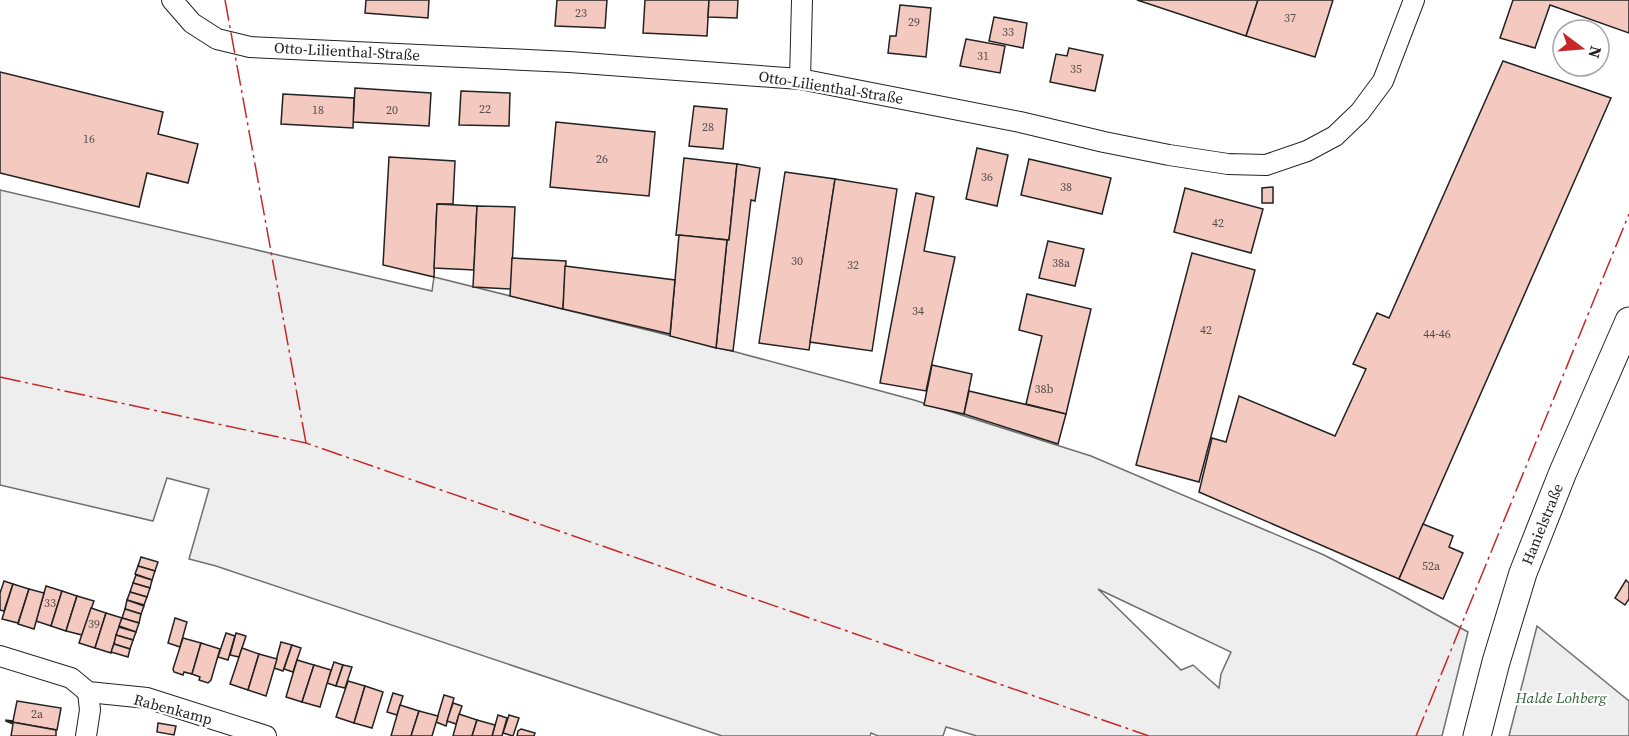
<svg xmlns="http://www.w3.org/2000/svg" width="1629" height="736" font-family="'Source Serif 4',serif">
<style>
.green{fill:#eee;stroke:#6f6f6f;stroke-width:1.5;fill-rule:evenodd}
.building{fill:#f3c9c0;stroke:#222;stroke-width:1.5}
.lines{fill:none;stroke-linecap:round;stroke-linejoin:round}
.street-casing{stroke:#222;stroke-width:22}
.secondary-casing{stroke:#222;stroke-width:29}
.street{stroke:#fff;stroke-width:20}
.secondary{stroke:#fff;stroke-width:27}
.power{stroke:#c62828;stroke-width:1.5;stroke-dasharray:21 4.5 3 4.5;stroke-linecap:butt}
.labels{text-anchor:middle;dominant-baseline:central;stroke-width:4.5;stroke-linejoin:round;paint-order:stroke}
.number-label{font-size:12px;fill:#564c4a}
.street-label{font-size:15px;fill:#222;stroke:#fff}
.park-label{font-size:15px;font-style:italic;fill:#2f5e38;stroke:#fff}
</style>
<rect width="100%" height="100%" fill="#fff"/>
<g class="green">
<path d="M0,190L432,291L434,277L732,351L914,400L1091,456L1324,555L1394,591L1468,632L1442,736H977L946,727L943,736H878L871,733L870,736H722L216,566L189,559L209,489L167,478L153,521L0,485ZM1098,589L1231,652L1221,674L1219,688L1193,665L1181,670Z"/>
<polygon points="1537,626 1629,701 1629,736 1509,736"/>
</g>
<g class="building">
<polygon points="366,0 429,0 428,18 365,13"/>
<polygon points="557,0 607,0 605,28 555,26"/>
<polygon points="645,0 709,0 707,36 643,33"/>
<polygon points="709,0 738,0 737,18 708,17"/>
<polygon points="1137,0 1258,0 1246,36"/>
<polygon points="1258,0 1333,0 1315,57 1246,36"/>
<polygon points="1513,0 1629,0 1629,33 1550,5 1535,48 1500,38"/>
<polygon points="900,5 931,8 926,57 888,53 890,36 896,36"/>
<polygon points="994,17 1027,23 1023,48 989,41"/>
<polygon points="966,39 1005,46 1000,73 960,66"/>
<polygon points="1069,48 1103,55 1095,91 1050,82 1056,54 1067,56"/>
<polygon points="1503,61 1611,98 1399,579 1199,492 1212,438 1226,442 1239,396 1335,436 1366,369 1353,364 1377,313 1389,318"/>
<polygon points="0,72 163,112 158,134 198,144 188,183 147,173 139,207 0,173"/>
<polygon points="355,88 431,93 429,126 353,122"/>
<polygon points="461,91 510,93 509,126 459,125"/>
<polygon points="283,94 354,98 353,128 281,124"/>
<polygon points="694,106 727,109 723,149 689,146"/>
<polygon points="556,122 655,132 649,196 550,187"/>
<polygon points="977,148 1008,155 997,206 966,199"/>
<polygon points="389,157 455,161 453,204 437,204 434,277 383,265"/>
<polygon points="684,158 737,164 729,240 676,235"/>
<polygon points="1029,159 1111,178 1102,214 1021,195"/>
<polygon points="737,164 760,168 755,201 751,200 733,351 716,348 727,240 729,240"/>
<polygon points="785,172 835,179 809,350 759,343"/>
<polygon points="835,179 897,189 872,351 810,342"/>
<polygon points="1273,187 1273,203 1262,203 1262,188"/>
<polygon points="1185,188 1263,209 1251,253 1174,232"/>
<polygon points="916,193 934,197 924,251 955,257 926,391 880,383"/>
<polygon points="437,204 477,206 474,270 434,268"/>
<polygon points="477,206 515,207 511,289 473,287"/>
<polygon points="679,235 727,240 716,348 670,336"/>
<polygon points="1048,241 1084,249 1075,286 1039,278"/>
<polygon points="1192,253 1255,270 1199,482 1136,465"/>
<polygon points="512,258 566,261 563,309 510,296"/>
<polygon points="565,266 675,280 670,334 563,309"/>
<polygon points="1027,294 1091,309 1066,414 1026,404 1042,336 1019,330"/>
<polygon points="932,365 972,374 964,414 924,405"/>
<polygon points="969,391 1066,414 1058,444 964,414"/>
<polygon points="1423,524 1453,536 1449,547 1463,553 1443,599 1399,579"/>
<polygon points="141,557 158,562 155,571 138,566"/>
<polygon points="138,566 155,571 152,580 135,574"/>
<polygon points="136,575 152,580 150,588 133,583"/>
<polygon points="1626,580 1629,583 1629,599 1625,605 1615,598"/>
<polygon points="4,581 13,584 4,611 0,610 0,593"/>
<polygon points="133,583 150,588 147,597 130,592"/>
<polygon points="13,584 29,589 18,623 2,619"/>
<polygon points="46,586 62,591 51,626 36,621"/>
<polygon points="29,589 44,593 34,629 18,624"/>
<polygon points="62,591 77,596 66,631 51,626"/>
<polygon points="130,592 147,597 144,605 127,600"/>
<polygon points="77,596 94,601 82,635 66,631"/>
<polygon points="127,600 144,606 141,614 125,609"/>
<polygon points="91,608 106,613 95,648 79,643"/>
<polygon points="125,609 141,614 139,623 122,618"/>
<polygon points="106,613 122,618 111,653 95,648"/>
<polygon points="122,618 139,623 136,632 119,626"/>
<polygon points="175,618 187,622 180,647 168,643"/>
<polygon points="119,627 136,632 133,640 116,635"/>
<polygon points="226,633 235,636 228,660 218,657"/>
<polygon points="236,633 246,636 239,657 230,655"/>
<polygon points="116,635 133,640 130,649 114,644"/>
<polygon points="183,638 201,643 192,674 184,672 183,675 174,672 173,669"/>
<polygon points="281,642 292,645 283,671 274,668"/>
<polygon points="201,643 220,649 211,680 208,683 199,680 200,677 192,674"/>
<polygon points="114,644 130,649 128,657 111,652"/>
<polygon points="292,645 301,648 293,672 284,669"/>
<polygon points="242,648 259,654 248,690 230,684"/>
<polygon points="259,654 277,659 266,696 248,690"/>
<polygon points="297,660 314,665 302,702 286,697"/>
<polygon points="334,662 343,665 336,686 327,683"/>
<polygon points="314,665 331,670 320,707 302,702"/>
<polygon points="343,665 352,667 345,688 336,686"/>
<polygon points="348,681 365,686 354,723 336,717"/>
<polygon points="365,686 383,692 372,728 354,723"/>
<polygon points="393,693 403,696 397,715 387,712"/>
<polygon points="444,695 454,698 446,726 436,722"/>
<polygon points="17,701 61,708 57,730 6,721 6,720 13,721"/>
<polygon points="453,703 462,706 456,724 447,721"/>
<polygon points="400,705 419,711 411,736 391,736"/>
<polygon points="419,711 438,716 432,736 411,736"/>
<polygon points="459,714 477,720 472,736 453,736"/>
<polygon points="498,715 507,718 502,736 492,736"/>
<polygon points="509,715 519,718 513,736 503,733"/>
<polygon points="477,720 495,725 492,736 472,736"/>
<polygon points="6,721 56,730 56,736 11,736 13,724"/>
<polygon points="158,723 176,726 174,735 157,732"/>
<polygon points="521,729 535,733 534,736 517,736 518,731"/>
</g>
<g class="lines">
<g class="street-casing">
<g id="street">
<polyline points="172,0 192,23 217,39 250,47 569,62 800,79 1020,122 1104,142 1169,155 1228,164 1266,165 1307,151 1335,136 1360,112 1383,81 1414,0"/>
<polyline points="800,79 802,0"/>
<polyline points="0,656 71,678 88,692 147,698 266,736"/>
<polyline points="86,736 90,710 88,692"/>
</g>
</g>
<g class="secondary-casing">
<polyline id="secondary" points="1477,736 1496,662 1523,573 1563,472 1629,321"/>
</g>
<use href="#street" class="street"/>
<use href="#secondary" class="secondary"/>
<g class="power">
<polyline points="225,0 306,443"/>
<polyline points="0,377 306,443 1149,736"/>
<polyline points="1416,736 1629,214"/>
</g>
</g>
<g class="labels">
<g class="number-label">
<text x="581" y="13">23</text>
<text x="1290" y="18">37</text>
<text x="914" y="22">29</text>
<text x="1008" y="32">33</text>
<text x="983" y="56">31</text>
<text x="1076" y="69">35</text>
<text x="485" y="109">22</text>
<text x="318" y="110">18</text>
<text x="392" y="110">20</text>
<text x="708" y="127">28</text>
<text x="89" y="139">16</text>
<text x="602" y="159">26</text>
<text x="987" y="177">36</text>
<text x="1066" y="187">38</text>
<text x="1218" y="223">42</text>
<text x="797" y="261">30</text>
<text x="1061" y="263">38a</text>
<text x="853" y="265">32</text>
<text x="918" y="311">34</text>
<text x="1206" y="330">42</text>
<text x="1437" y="334">44-46</text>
<text x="1044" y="389">38b</text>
<text x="1431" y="566">52a</text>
<text x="50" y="603">33</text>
<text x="94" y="624">39</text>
<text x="37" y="714">2a</text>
</g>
<g class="street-label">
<text transform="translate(347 51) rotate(3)">Otto-Lilienthal-Straße</text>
<text transform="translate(831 87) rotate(9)">Otto-Lilienthal-Straße</text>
<text transform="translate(1542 524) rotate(-68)">Hanielstraße</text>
<text transform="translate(173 709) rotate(15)">Rabenkamp</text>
</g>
<g class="park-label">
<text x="1561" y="697">Halde Lohberg</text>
</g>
</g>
<g transform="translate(1581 48) rotate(106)"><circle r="28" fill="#ffffff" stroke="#a7a7a7" stroke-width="1.5"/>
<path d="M0-4.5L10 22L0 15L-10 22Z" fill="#c62828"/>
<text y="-9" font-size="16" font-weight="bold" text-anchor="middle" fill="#222222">N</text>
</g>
</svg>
